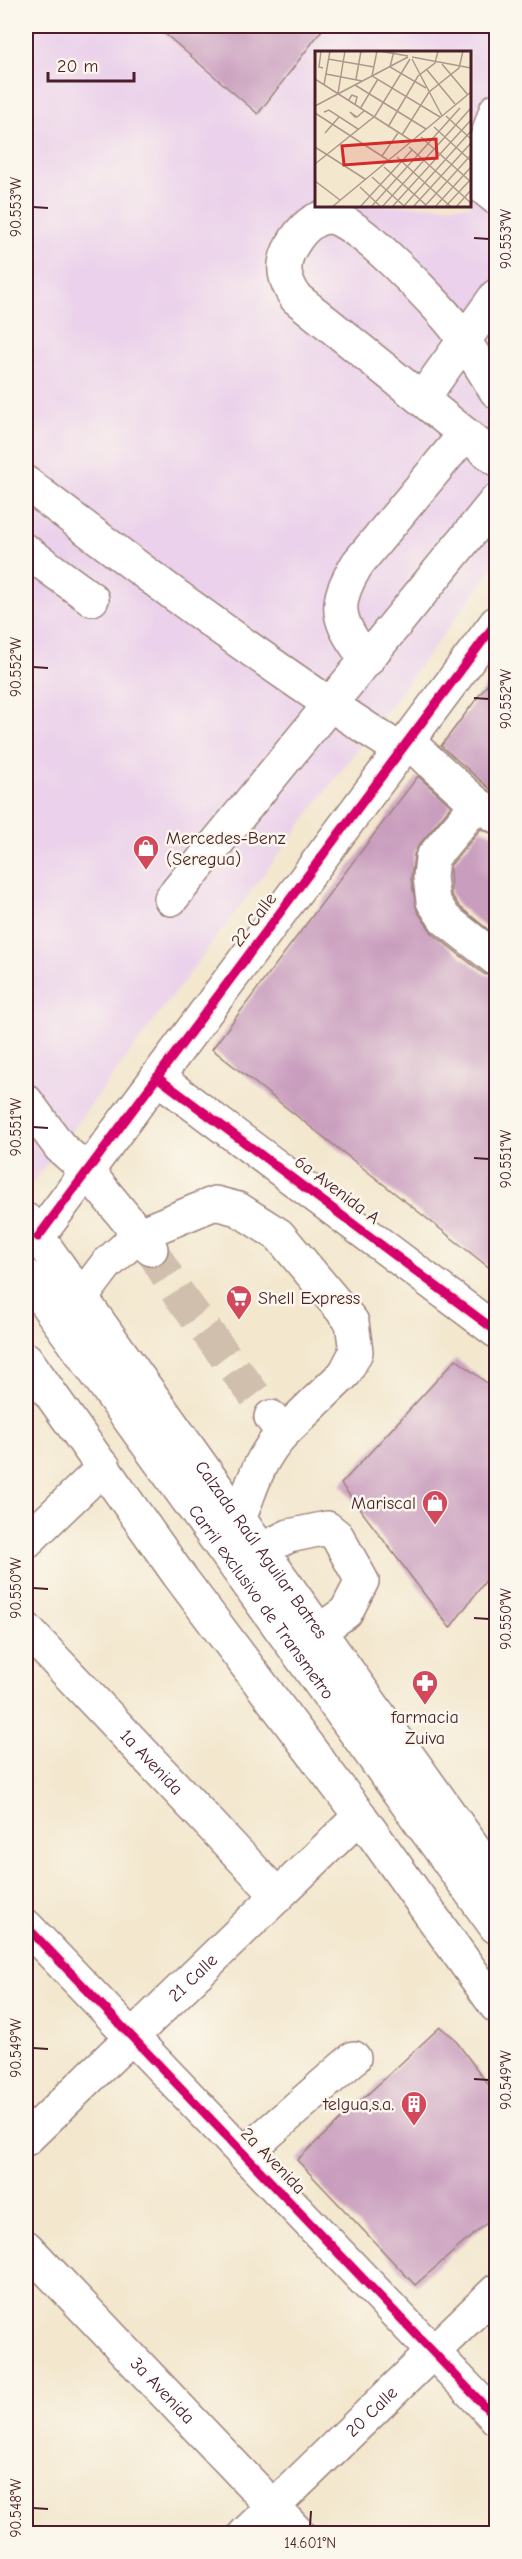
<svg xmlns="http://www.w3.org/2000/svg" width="522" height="2559" font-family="'Comic Neue',sans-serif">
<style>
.built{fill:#ebd1eb;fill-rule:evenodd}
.building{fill:#c99dbe}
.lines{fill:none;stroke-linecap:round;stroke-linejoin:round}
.minor-tunnel{stroke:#d1bfad;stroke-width:33;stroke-dasharray:33 16;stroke-linecap:butt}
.minor-casing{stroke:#9e837c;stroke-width:36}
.highway-casing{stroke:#9e837c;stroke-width:36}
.minor{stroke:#fff;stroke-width:33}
.highway{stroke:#fff;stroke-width:33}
.cycleway-casing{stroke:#fbf7ec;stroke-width:13}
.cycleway{stroke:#d6006c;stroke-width:9}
.ticks{fill:none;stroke:#4a1f2b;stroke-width:2}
.labels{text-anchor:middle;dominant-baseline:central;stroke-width:5;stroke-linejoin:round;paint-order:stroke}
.poi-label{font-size:18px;fill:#4a1f2b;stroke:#fbf7ec;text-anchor:start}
.street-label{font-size:18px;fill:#4a1f2b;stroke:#fbf7ec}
.inset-road{fill:none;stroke:#af978d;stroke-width:1.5}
.view{fill:#d62828;fill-opacity:0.15;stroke:#d62828;stroke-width:3}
.inset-edge{fill:none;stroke:#4a1f2b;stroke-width:3}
.neatline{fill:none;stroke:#4a1f2b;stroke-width:2}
.ticks-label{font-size:15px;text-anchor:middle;fill:#4a1f2b}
</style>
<rect width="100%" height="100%" fill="#fbf7ec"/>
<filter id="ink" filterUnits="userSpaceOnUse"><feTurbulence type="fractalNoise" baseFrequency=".0167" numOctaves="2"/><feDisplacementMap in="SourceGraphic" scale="12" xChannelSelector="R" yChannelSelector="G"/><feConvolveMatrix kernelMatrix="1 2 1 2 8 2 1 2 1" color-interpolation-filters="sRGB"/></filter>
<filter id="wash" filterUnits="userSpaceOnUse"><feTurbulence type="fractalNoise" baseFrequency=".008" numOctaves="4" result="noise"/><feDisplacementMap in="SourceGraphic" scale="24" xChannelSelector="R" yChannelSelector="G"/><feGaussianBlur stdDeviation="1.35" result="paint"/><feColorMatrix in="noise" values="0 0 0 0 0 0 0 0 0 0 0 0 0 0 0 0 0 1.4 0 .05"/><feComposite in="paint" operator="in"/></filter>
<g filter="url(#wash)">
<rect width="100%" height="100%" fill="#f3e7ce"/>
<path class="built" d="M26,26H156L258,114L325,26H496V564L31,1185L26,1177ZM316,52H470V206H316Z"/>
<g id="blocks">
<g class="building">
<polygon points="156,26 325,26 258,114"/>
<polygon points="496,673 496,794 441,746"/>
<polygon points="418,776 451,806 418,846 414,855 411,879 417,911 433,934 484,974 496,977 496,1273 212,1049"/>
<polygon points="481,829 496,835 496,936 459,906 451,894 450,866"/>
<polygon points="456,1359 496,1390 496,1567 450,1628 341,1484"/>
<polygon points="440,2027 453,2037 496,2095 496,2215 415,2285 297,2160"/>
</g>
</g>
</g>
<g filter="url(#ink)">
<use href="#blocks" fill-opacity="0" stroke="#9e837c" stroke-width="1.5"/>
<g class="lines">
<polyline class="minor-tunnel" points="151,1249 177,1292 271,1417"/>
<g class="minor-casing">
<g id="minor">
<polyline points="470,177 496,198"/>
<polyline points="473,180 496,110"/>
<path d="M496,391C483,370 469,347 454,326C437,304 353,215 328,217C311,218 299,233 291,247C280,266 285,281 296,298L496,459"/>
<polyline points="422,399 496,296"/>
<path d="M26,483C148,576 272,669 402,751"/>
<polyline points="26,551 92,599"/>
<path d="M367,660C337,621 331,606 358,563L465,434"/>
<polyline points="408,742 477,804"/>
<polyline points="496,816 477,804 432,858 430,877 433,901 445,919 496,959"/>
<polyline points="171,899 496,501"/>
<polyline points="157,1077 496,1331"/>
<polyline points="26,1101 60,1147 87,1171 151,1249"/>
<polyline points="38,1237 496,623"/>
<path id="s1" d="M26,1276L496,1927"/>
<polyline points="81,1298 106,1265 140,1234 215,1203 238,1209 279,1235 352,1322 356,1352 345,1373 283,1433"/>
<path d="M239,1520C251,1488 259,1458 283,1433L271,1417"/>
<polyline points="26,1542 104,1467"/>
<polyline points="262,1549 289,1536 327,1528 337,1536 362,1581 346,1612 319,1631"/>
<path id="s2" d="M26,1629L278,1896"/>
<polyline points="26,1926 496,2418"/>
<path id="s3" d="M26,2139L360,1816"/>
<polyline points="244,2154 354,2058"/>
<path id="s4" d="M26,2247L299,2534"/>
<path id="s5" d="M245,2534L496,2291"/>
</g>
</g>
<g class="highway-casing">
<g id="highway">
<path id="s6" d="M26,1220L496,1879"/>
<polyline points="26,1359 178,1574 360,1816 496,2006"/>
</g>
</g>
<use href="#minor" class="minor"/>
<use href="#highway" class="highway"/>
<g class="cycleway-casing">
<g id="cycleway">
<polyline points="157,1077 496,1331"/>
<polyline points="38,1237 496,623"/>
<polyline points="26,1926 496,2418"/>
</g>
</g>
<use href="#cycleway" class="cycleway"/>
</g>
</g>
<path class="ticks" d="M33,207L48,208M474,238L489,239M33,667L48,668M474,698L489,699M33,1127L48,1128M474,1158L489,1159M33,1588L48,1589M474,1618L489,1619M33,2048L48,2049M474,2079L489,2080M33,2508L48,2509M310,2526L311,2511"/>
<defs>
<g id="shop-pin" transform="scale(1.35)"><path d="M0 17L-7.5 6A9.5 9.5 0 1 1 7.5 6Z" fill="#d1495b" stroke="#fbf7ec"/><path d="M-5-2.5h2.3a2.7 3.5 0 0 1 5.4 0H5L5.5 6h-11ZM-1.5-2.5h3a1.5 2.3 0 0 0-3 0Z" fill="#fff"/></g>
<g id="supermarket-pin" transform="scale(1.35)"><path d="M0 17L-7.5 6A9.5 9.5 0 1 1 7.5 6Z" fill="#d1495b" stroke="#fbf7ec"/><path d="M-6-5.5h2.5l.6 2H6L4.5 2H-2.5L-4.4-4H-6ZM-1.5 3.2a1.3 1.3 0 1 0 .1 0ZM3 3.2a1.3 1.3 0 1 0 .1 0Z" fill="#fff"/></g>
<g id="pharmacy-pin" transform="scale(1.35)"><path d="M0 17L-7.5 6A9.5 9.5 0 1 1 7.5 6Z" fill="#d1495b" stroke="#fbf7ec"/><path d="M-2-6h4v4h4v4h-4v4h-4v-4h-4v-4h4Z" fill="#fff"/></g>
<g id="building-pin" transform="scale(1.35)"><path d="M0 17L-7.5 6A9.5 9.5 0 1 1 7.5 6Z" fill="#d1495b" stroke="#fbf7ec"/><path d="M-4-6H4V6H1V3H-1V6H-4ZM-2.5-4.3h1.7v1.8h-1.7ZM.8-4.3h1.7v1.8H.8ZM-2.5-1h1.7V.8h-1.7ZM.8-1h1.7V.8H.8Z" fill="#fff"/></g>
</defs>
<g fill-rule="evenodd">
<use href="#shop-pin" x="146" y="848"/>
<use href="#supermarket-pin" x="239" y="1298"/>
<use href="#shop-pin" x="435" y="1503"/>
<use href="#pharmacy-pin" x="425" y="1683"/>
<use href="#building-pin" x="414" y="2104"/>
</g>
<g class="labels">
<g class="poi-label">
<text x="166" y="838">Mercedes-Benz<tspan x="166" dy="21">(Seregua)</tspan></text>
<text x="258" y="1298">Shell Express</text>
<text x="416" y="1503" text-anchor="end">Mariscal</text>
<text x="425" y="1717" text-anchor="middle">farmacia<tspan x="425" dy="21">Zuiva</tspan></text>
<text x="394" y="2104" text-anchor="end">telgua,s.a.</text>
</g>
<g class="street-label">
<text transform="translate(254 920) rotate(-53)">22 Calle</text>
<text transform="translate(337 1190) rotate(37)">6a Avenida A</text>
<text stroke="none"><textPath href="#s6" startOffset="405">Calzada Raúl Aguilar Batres</textPath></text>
<text stroke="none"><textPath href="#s1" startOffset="402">Carril exclusivo de Transmetro</textPath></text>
<text stroke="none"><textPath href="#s2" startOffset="183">1a Avenida</textPath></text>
<text stroke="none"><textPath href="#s3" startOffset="232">21 Calle</textPath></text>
<text transform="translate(273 2161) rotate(46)">2a Avenida</text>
<text stroke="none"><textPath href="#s4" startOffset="198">3a Avenida</textPath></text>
<text stroke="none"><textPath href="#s5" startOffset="176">20 Calle</textPath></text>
</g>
</g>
<g transform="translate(315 51)">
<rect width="156" height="156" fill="#f3e7ce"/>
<path class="inset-road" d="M6,0L4,16L8,17M62,0L57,25L125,66M64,0L93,5M79,0L75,16L111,37M97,6L156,17M13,8L59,16M97,8L127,65M127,13L153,44M112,19L140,53M11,23L47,30M0,28L97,90M41,28L46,0M9,34L15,0M40,34L111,78M23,42L30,0M33,50L37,44L42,46L40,54M0,55L93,6M45,58L63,28M9,61L14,59L43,78M0,62L73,109M131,65L156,88M42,66L35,61L40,66H42L49,60M73,76L103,25L120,12L123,0M119,76L156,110M10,82L24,66M87,84L114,41L144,17L148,0M106,86L156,131M0,96L50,128M94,96L156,152M67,105L83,82M82,106L136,156M0,113L60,65L95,8M69,116L111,154M57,126L89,155M0,130L25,149M45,136L66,156M17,156L156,41M45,156L97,99M56,156L145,57M67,156L156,57M77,156L156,69M88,156L156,80M98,156L156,92M109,156L156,104M120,156L156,116M130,156L156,128M141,156L156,139"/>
<path class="view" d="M121,88L122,107L29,114L27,95Z"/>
<rect width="156" height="156" class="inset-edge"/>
</g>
<rect width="522" height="2559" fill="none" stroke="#fbf7ec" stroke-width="66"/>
<path d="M48 72v9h86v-9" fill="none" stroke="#4a1f2b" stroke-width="3"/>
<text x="57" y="72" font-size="18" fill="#4a1f2b" stroke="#fbf7ec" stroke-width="4.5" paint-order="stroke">20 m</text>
<rect x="33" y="33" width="456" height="2493" class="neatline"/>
<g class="ticks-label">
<text transform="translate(16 207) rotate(-90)" y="5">90.553°W</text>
<text transform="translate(506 239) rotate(-90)" y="5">90.553°W</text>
<text transform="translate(16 667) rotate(-90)" y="5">90.552°W</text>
<text transform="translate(506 699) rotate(-90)" y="5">90.552°W</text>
<text transform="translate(16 1127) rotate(-90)" y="5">90.551°W</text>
<text transform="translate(506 1159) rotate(-90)" y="5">90.551°W</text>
<text transform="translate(16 1588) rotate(-90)" y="5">90.550°W</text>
<text transform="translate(506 1619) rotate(-90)" y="5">90.550°W</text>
<text transform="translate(16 2048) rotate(-90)" y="5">90.549°W</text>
<text transform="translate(506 2080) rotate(-90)" y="5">90.549°W</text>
<text transform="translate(16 2508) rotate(-90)" y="5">90.548°W</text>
<text x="310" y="2548">14.601°N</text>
</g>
</svg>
